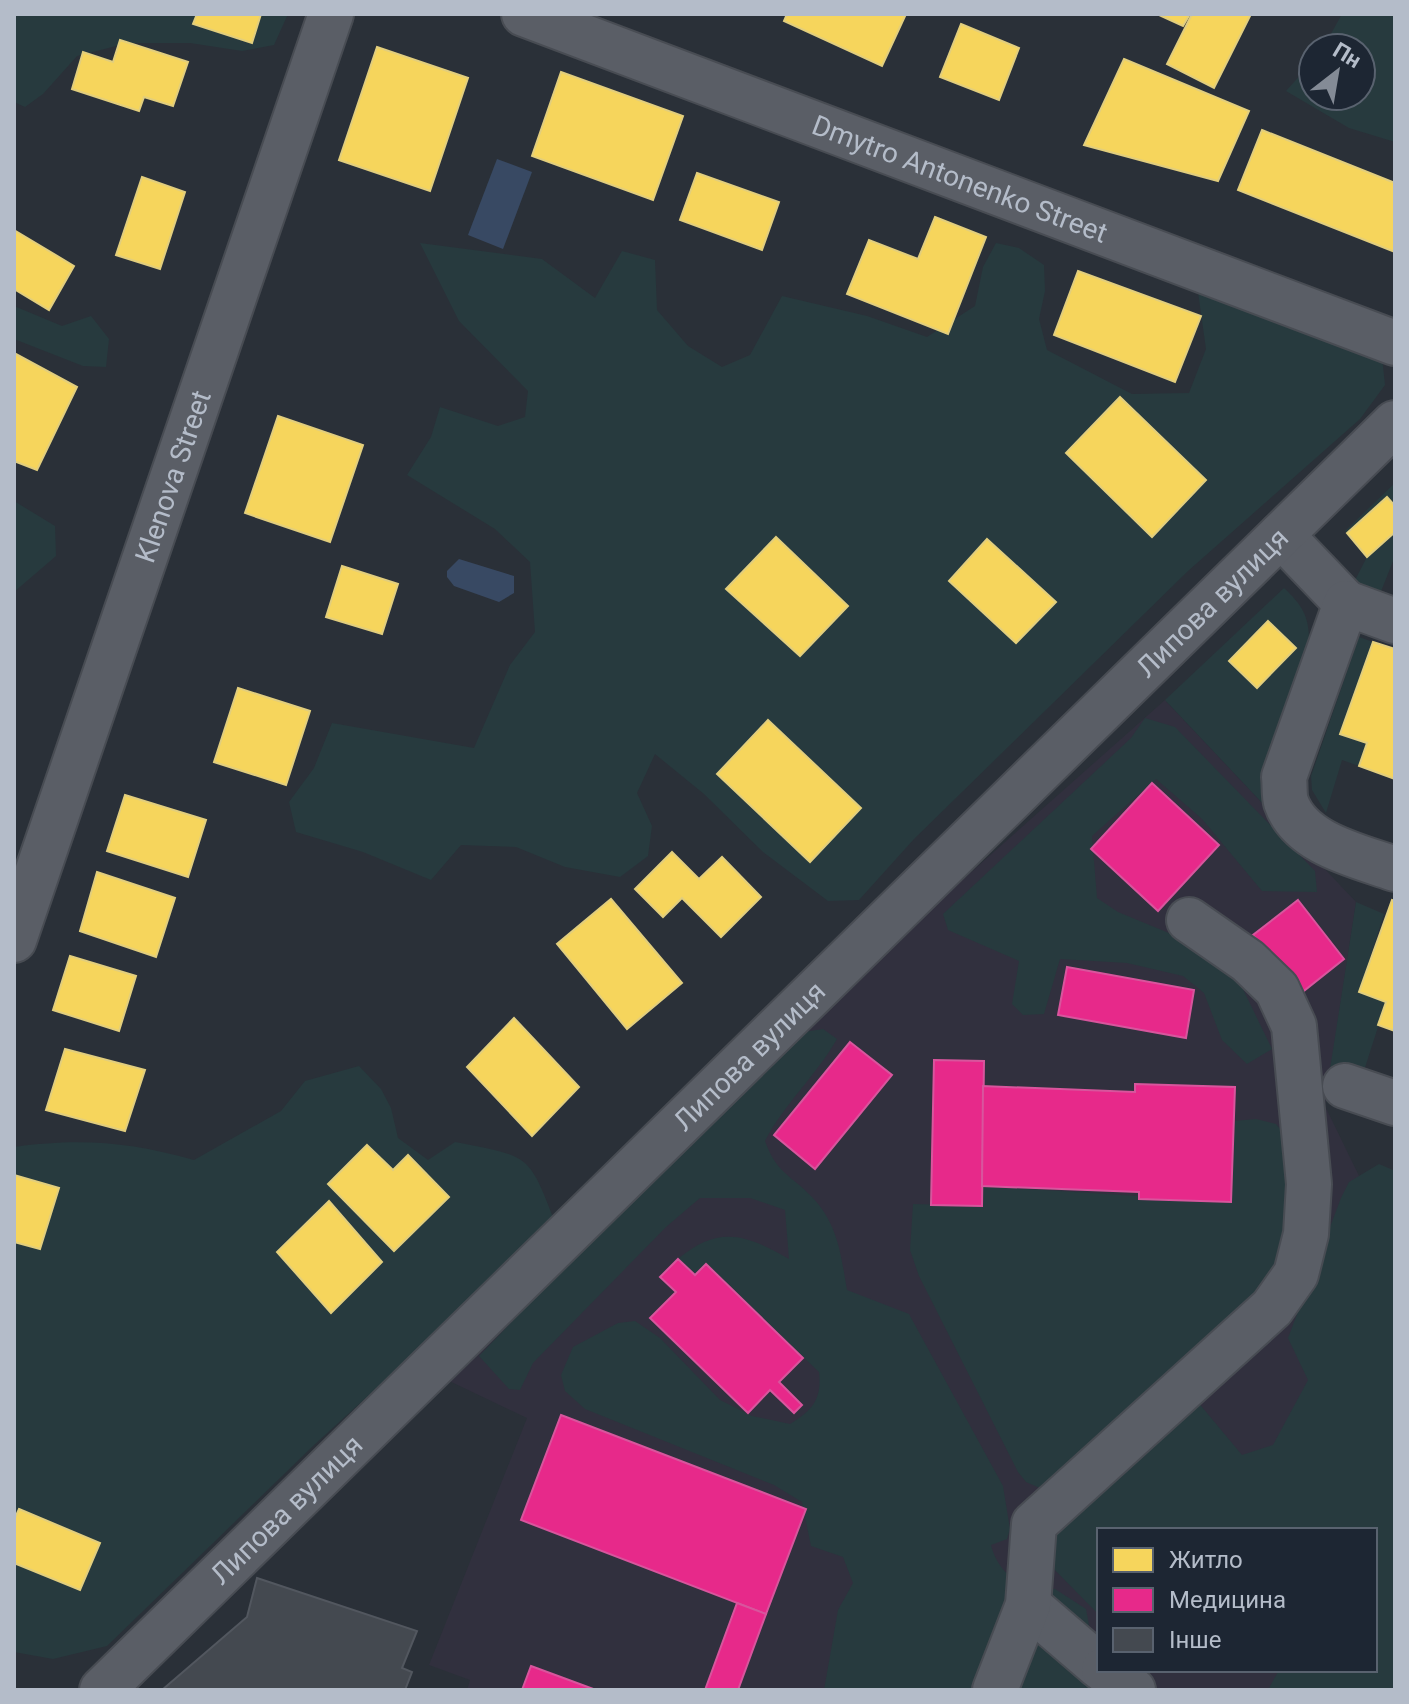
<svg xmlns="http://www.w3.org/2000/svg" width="1409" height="1704" font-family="Roboto,sans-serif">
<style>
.medical{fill:#31303e;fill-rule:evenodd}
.green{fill:#273a3e}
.water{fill:#384963}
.homes{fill:#f6d55c;stroke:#e2ce7d;stroke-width:2}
.health{fill:#e7298a;stroke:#d8559d;stroke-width:2}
.building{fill:#444950;stroke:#52575f;stroke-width:2}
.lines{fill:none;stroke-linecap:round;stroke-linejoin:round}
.minor-casing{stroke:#484c53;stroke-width:48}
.minor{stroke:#5a5e66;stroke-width:44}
.labels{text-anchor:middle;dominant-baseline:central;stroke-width:8;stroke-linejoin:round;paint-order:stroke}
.street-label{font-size:28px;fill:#b4bcc9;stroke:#1d2633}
</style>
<rect width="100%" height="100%" fill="#2a3038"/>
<path class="medical" d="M1165,700L1356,902L1325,1106L1395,1250V1690H467L470,1680L429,1665L527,1418L441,1377L757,1062ZM1099,1530H1375V1670H1099Z"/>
<g class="green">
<polygon points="14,14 288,14 274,45 242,51 190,43 128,43 77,56 43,94 25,107 14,102"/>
<polygon points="1342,14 1395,14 1395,142 1349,128 1286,91 1313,61 1313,96 1361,96 1361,48 1323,48"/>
<polygon points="420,243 542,259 595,298 622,251 655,260 657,310 688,346 722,367 750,355 782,296 867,316 927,337 975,306 983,267 996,243 1019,248 1044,265 1045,291 1039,319 1047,350 1132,394 1189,393 1206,349 1198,292 1382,357 1385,385 1360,419 1188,571 914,839 859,900 828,901 763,852 704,794 655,754 637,793 652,826 648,856 620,877 565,867 516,847 461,845 431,880 363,852 296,832 289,802 314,768 332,723 474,748 510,665 535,632 530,562 495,529 407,475 431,437 440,407 498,426 525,417 528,391 459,321"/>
<polygon points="14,306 62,326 91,316 109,339 106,367 83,366 14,339"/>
<polygon points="1395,483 1395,556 1378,599 1351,588 1367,557 1345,531"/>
<polygon points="14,501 55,526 56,556 14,592"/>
<path d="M1284,588C1302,605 1309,616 1309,641L1266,807L1165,700Z"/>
<polygon points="1359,637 1373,642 1340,733 1367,743 1359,766 1342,760 1326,813 1312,790 1311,776"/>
<polygon points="1145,718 1175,727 1315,871 1317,892 1262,891 1202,819 1156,779 1092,836 1097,898 1118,912 1210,950 1242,987 1272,1049 1247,1064 1222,1040 1204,993 1183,976 1127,963 1060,959 1044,1014 1023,1015 1012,1004 1019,961 948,930 943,914 1131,738"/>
<polygon points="1356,902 1384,914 1359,992 1386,1002 1361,1080 1330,1069"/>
<path d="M823,1029L837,1039C816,1076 784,1104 765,1141C777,1174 790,1174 812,1197C838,1224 841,1255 847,1290L909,1314L1003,1486L1010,1529L1007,1539L991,1545C998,1575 1026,1593 1055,1589L1086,1609L1094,1652L1108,1690H824L838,1610L853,1583L843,1557L811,1546L802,1502L774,1485L585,1409L565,1391L561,1375L573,1347L618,1323L635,1321L660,1338L720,1400L752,1416L790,1424C813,1410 822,1399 819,1372L706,1264L695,1275L678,1259C718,1225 746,1234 789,1259L785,1210L750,1198H700L666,1227L533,1363L520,1390L509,1389L479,1356L650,1178L797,1033Z"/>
<path d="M359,1066L381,1089L391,1108L398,1138L428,1160L455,1142C530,1157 528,1152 556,1225L314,1445L107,1646L53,1659L14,1652V1147C81,1138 129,1142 194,1160L281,1111L305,1081Z"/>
<polygon points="1256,1119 1276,1124 1290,1140 1282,1264 1192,1395 1242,1455 1273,1445 1308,1380 1288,1338 1341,1198 1349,1182 1379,1164 1393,1170 1395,1690 1268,1690 1279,1670 1375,1670 1375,1530 1180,1530 1170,1527 1168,1530 1099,1530 1099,1615 1050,1565 1042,1489 1026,1482 1018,1472 919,1276 910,1250 913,1204 981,1206 982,1186 1231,1202 1234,1121"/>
</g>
<g class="water">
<polygon points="497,159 532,172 503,249 468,235"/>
<polygon points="459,559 514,576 514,593 499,602 454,586 447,577 447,571"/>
</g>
<g class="homes">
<polygon points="197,14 261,14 252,43 193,24"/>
<polygon points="787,14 906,14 882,66 784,21"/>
<polygon points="1157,14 1190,14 1183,26"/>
<polygon points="1192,14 1251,14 1214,88 1167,64"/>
<polygon points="961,24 1019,48 999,100 940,77"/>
<polygon points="120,40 188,62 173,106 144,97 139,111 72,89 83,52 113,62"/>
<polygon points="377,47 468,78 430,191 339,160"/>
<polygon points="1124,59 1249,111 1218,181 1084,145"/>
<polygon points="561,72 683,116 653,200 532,156"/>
<polygon points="1262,130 1395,183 1395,252 1238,190"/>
<polygon points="697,173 779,202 762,250 680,220"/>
<polygon points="142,177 185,192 160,269 116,255"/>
<polygon points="935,217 986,237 948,334 847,294 869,240 918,259"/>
<polygon points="14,230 74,266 49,310 14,289"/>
<polygon points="1078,271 1201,316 1175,382 1054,335"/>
<polygon points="14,353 77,387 37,470 14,461"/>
<polygon points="1120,397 1206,480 1152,537 1066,453"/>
<polygon points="278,416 363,445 330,542 245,513"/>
<polygon points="1387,497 1395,506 1395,532 1367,557 1347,533"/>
<polygon points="776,537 848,606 800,656 726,589"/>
<polygon points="987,539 1056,602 1016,643 949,581"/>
<polygon points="342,566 398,584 382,634 326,617"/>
<polygon points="1268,621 1296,648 1257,688 1229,661"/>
<polygon points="1373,642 1395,649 1395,779 1359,766 1367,743 1340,734"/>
<polygon points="238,688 310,711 286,785 214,762"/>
<polygon points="768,720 861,808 810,862 717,774"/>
<polygon points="125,795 206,820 188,877 107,851"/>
<polygon points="672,852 699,879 722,857 761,897 721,937 682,898 663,917 635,889"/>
<polygon points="97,872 175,898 156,957 80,931"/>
<polygon points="611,899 682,983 627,1029 557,944"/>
<polygon points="1392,900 1395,901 1395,1031 1378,1025 1386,1002 1359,992"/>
<polygon points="70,956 136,976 119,1031 53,1010"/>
<polygon points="514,1018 579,1087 532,1136 467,1067"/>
<polygon points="65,1049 145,1070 125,1131 46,1110"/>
<polygon points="367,1145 393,1170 408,1155 449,1197 394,1251 328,1184"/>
<polygon points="14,1175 59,1188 40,1249 14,1242"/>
<polygon points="329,1201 382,1262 331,1313 277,1252"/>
<polygon points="19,1509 100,1543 80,1590 14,1563 14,1520"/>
</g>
<g class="health">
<polygon points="1152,783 1219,845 1158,911 1091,849"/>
<polygon points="1298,900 1344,959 1300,994 1253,935"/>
<polygon points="1067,967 1194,990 1186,1038 1058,1015"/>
<polygon points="850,1042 892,1075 815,1169 774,1135"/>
<polygon points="934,1060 984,1061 982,1206 931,1205"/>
<polygon points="1135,1084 1235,1087 1231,1202 1139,1199 1139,1192 982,1186 983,1086 1135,1092"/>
<polygon points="678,1259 695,1275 706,1264 803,1358 779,1382 802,1405 794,1413 770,1390 748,1413 650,1318 676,1292 660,1277"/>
<polygon points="561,1415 806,1509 766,1614 521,1520"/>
<polygon points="737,1603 766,1614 738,1690 705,1690"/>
<polygon points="531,1666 596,1690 522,1690"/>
</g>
<polygon class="building" points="257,1578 417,1631 402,1668 412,1672 405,1690 162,1690 247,1617"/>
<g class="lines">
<g class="minor-casing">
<g id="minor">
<path id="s1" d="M524,14L1395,343"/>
<polyline points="1281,535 1346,603"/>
<path d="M1395,621L1346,603L1284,777C1285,785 1284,795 1286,802C1300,844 1359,856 1395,869"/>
<path id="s2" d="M14,940L331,14"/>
<polyline points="1345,1086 1395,1103"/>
<polyline points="1028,1605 1099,1666"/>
<polyline points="1104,1670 1133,1690"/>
<path id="s3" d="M102,1690L1395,423"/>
<polyline points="995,1690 1028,1605 1034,1524 1272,1308 1296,1274 1306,1234 1309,1184 1294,1026 1277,989 1248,961 1189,920"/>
</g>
</g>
<use href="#minor" class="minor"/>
</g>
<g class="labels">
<g class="street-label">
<text stroke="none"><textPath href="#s1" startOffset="466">Dmytro Antonenko Street</textPath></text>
<text stroke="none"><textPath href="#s2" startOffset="490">Klenova Street</textPath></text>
<text stroke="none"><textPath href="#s3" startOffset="1554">Липова вулиця</textPath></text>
<text stroke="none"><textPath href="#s3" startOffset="906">Липова вулиця</textPath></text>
<text stroke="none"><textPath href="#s3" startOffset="258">Липова вулиця</textPath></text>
</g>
</g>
<rect width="1409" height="1704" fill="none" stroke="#b4bcc9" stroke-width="32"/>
<rect x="1097" y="1528" width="280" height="144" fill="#1d2633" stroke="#59626f" stroke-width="2"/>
<rect x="1113" y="1548" width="40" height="24" fill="#f6d55c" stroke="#59626f" stroke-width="2"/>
<text x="1169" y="1568" font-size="24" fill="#b4bcc9">Житло</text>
<rect x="1113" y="1588" width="40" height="24" fill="#e7298a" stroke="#59626f" stroke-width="2"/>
<text x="1169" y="1608" font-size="24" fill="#b4bcc9">Медицина</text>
<rect x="1113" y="1628" width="40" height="24" fill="#444950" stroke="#59626f" stroke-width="2"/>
<text x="1169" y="1648" font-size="24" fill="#b4bcc9">Інше</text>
<g transform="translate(1337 72) rotate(31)"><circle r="38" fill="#1d2633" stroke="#59626f" stroke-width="2"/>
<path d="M0-6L14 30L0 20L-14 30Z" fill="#848b96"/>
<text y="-12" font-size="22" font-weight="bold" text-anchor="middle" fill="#b4bcc9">Пн</text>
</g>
</svg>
